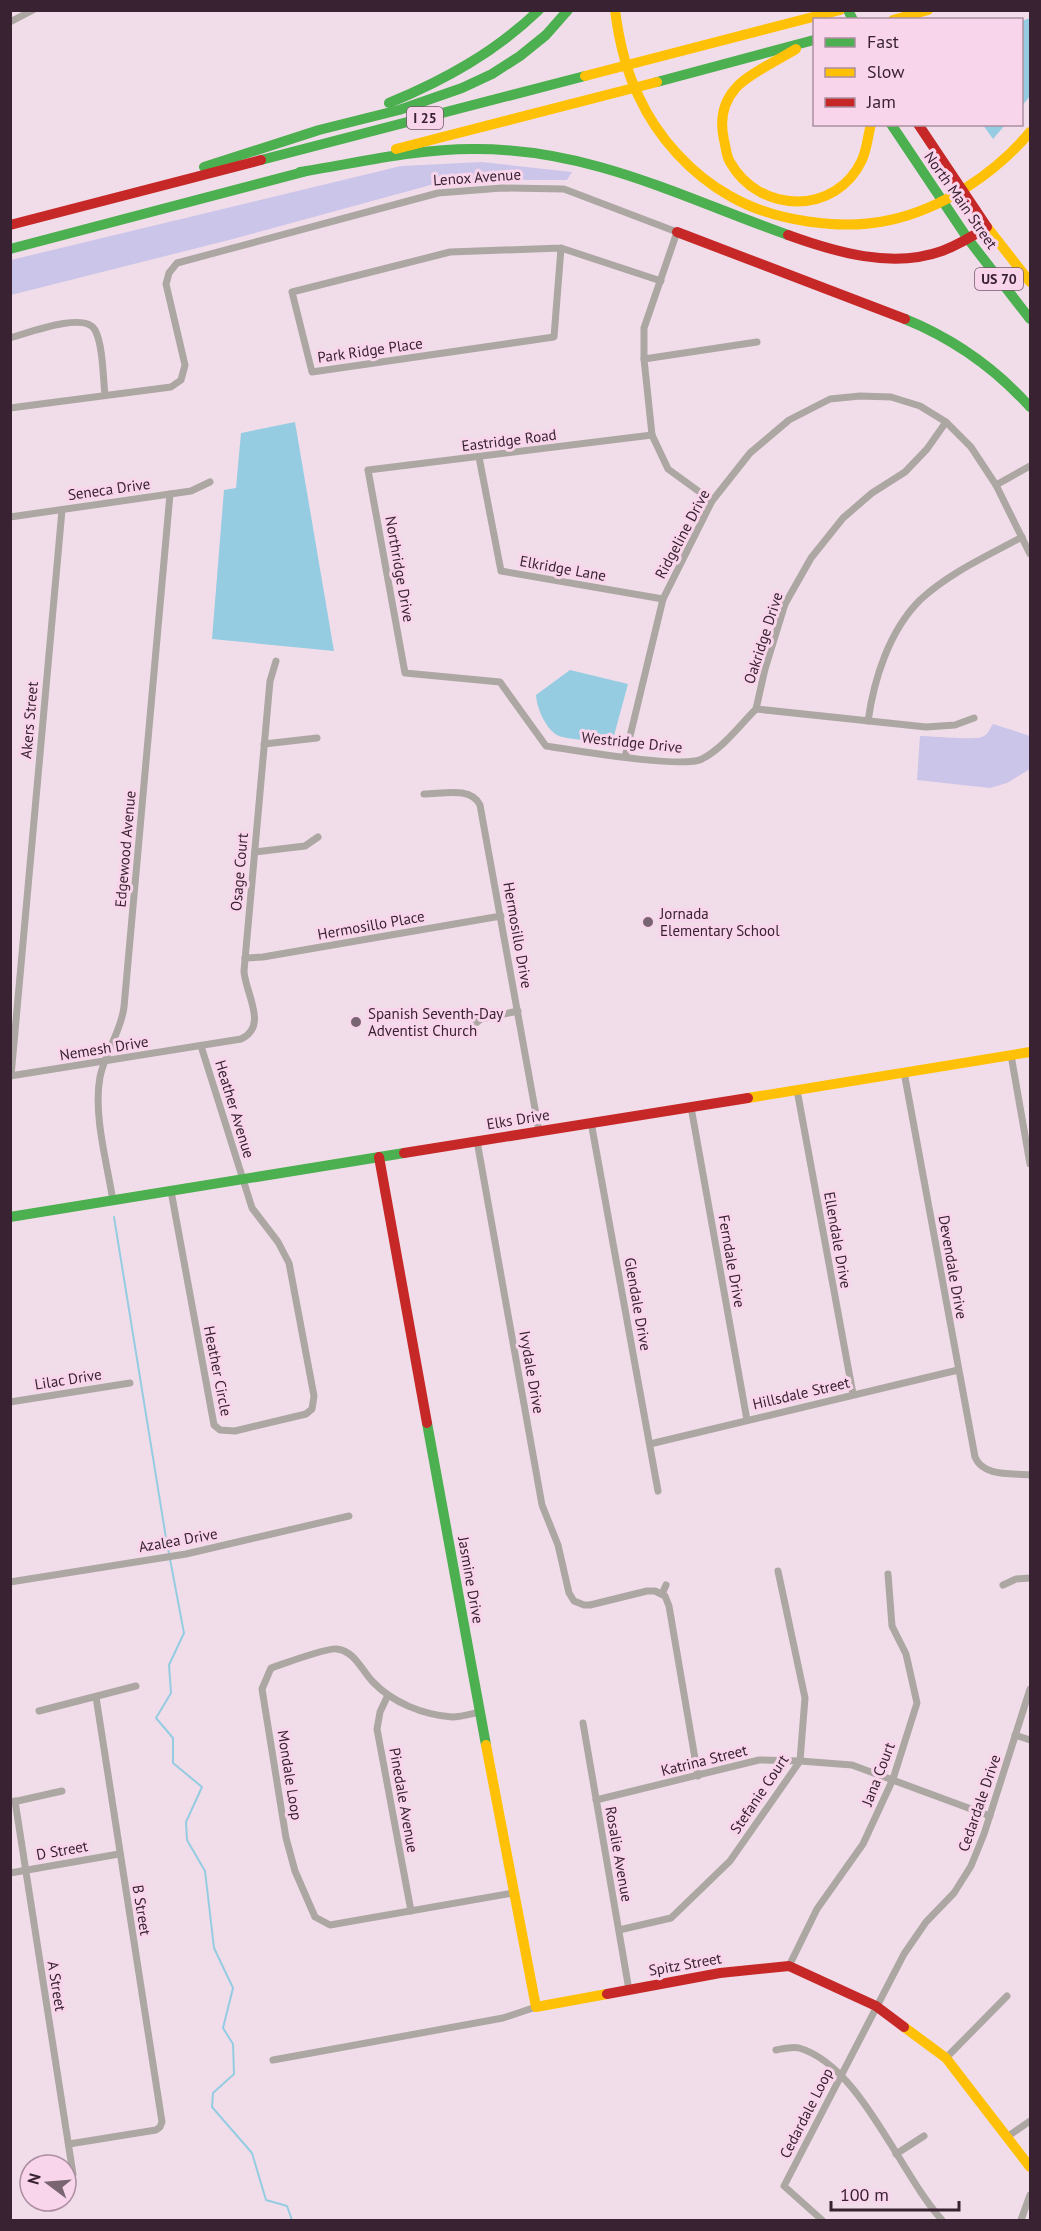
<svg xmlns="http://www.w3.org/2000/svg" width="1041" height="2231" font-family="'PT Sans',sans-serif">
<style>
.green{fill:#cbc5e9}
.water{fill:#95cce2}
.lines{fill:none;stroke-linecap:round;stroke-linejoin:round}
.stream{stroke:#95cce2;stroke-width:2}
.street{stroke:#ada7a3;stroke-width:7}
.fast{stroke:#4caf50;stroke-width:10}
.slow{stroke:#ffc107;stroke-width:10}
.jam{stroke:#c62828;stroke-width:10}
.poi-dot{fill:#796472;stroke:#f9d5eb;stroke-width:2}
.labels{text-anchor:middle;dominant-baseline:central;stroke-width:6;stroke-linejoin:round;paint-order:stroke}
.shield{fill:#f9d5eb;stroke:#73586a;stroke-width:1.5}
.shield-label{font-size:14px;font-weight:bold;fill:#392332}
.street-label{font-size:15px;fill:#392332;stroke:#f9d5eb}
.poi-label{font-size:15px;fill:#392332;stroke:#f9d5eb;text-anchor:start}
</style>
<rect width="100%" height="100%" fill="#f1dde9"/>
<g class="green">
<polygon points="482,162 572,172 567,180 449,180 229,240 11,295 11,260 401,166"/>
<path d="M993,724L1030,736V769L1007,783L990,788L917,780L920,736C932,736 978,741 984,736C988,734 990,728 993,724Z"/>
</g>
<g class="water">
<polygon points="1030,18 1030,96 1022,106 1022,21"/>
<polygon points="983,125 1005,125 993,139"/>
<polygon points="295,422 334,651 212,639 224,490 236,488 241,433"/>
<path d="M570,670L628,684L612,743C599,741 571,740 559,736C546,730 537,709 536,695Z"/>
</g>
<g class="lines">
<polyline class="stream" points="114,1217 166,1538 184,1633 169,1665 171,1693 156,1718 173,1738 173,1763 202,1787 186,1822 187,1840 205,1871 214,1948 233,1988 223,2028 233,2044 234,2074 213,2093 212,2107 252,2153 266,2200 287,2206 292,2220"/>
<g class="street">
<polyline points="10,22 33,10"/>
<polyline points="561,248 554,337 312,372 292,292 450,252 561,248 661,281"/>
<path d="M10,338C28,333 85,311 95,330C103,345 103,377 105,395"/>
<polyline points="644,359 757,342"/>
<polyline points="10,408 171,387 181,380 185,365 166,284 169,273 177,263 438,193 502,188 564,189 677,232 644,328 644,359 652,435 668,469 712,501"/>
<path d="M652,435L368,470L405,673L500,682L546,746C574,750 681,769 702,759C723,748 739,726 756,709L926,727L955,725L974,718"/>
<polyline points="479,457 501,571 663,599"/>
<polyline points="996,485 1030,466"/>
<polyline points="10,517 191,491 210,482"/>
<polyline points="756,709 765,669 785,604 811,558 843,518 872,493 905,472 927,449 946,422"/>
<path d="M868,721C874,679 889,631 920,600C949,573 987,556 1022,537"/>
<polyline points="264,744 317,738"/>
<polyline points="625,757 663,599 712,501 750,453 789,420 830,399 860,396 891,397 920,406 946,422 971,447 996,485 1030,554"/>
<path d="M424,794C442,794 471,786 480,805L539,1131"/>
<polyline points="255,852 305,846 318,837"/>
<polyline points="245,958 263,957 501,916"/>
<polyline points="467,1030 481,1019 518,1011"/>
<polyline points="1011,1055 1030,1164"/>
<path d="M904,1072L975,1457C983,1477 1012,1473 1030,1475"/>
<path d="M10,1076L241,1039C269,1026 245,993 244,971L270,681L276,661"/>
<polyline points="11,1076 62,510"/>
<polyline points="797,1090 853,1394"/>
<polyline points="691,1107 747,1420"/>
<polyline points="591,1122 658,1491"/>
<polyline points="477,1141 542,1505 558,1545 569,1593 574,1601 584,1605 590,1605 647,1591 655,1591 665,1596 669,1606 698,1776"/>
<polyline points="171,1191 214,1425 220,1430 235,1431 306,1414 312,1409 314,1396 289,1263 278,1242 252,1208 201,1046"/>
<path d="M113,1201C107,1163 93,1114 100,1077C105,1052 121,1032 124,1007L170,494"/>
<polyline points="10,1402 130,1383"/>
<polyline points="650,1444 958,1370"/>
<polyline points="10,1582 186,1554 349,1516"/>
<polyline points="1003,1585 1016,1579 1030,1578"/>
<polyline points="662,1594 666,1585"/>
<polyline points="388,1695 380,1712 377,1729 411,1911"/>
<polyline points="39,1711 136,1686"/>
<path d="M480,1712C471,1714 461,1717 452,1717C424,1715 393,1703 373,1682C361,1670 356,1652 337,1649C328,1647 283,1664 271,1668L262,1689L286,1838L295,1871L315,1917L330,1925L513,1893"/>
<polyline points="583,1723 629,1990"/>
<polyline points="1015,1735 1030,1740"/>
<polyline points="596,1800 759,1760 800,1761 852,1765 990,1816"/>
<polyline points="15,1801 73,2174"/>
<polyline points="13,1802 62,1791"/>
<polyline points="10,1873 119,1854"/>
<polyline points="619,1930 671,1918 730,1861 800,1761 805,1698 778,1571"/>
<polyline points="789,1966 817,1909 863,1844 893,1779 917,1703 906,1654 892,1626 888,1574"/>
<path d="M776,2050C782,2049 792,2046 799,2048C860,2065 900,2174 942,2220"/>
<polyline points="946,2058 1007,1996"/>
<polyline points="273,2060 503,2018 536,2007"/>
<polyline points="1007,2137 1030,2121"/>
<polyline points="69,2144 156,2130 160,2127 162,2122 96,1697"/>
<polyline points="896,2154 924,2136"/>
<polyline points="822,2220 784,2186 904,1954 926,1922 954,1893 971,1866 984,1834 1030,1689"/>
<polyline points="1021,2220 1030,2195"/>
</g>
<g class="fast">
<polyline points="848,10 853,20"/>
<polyline points="657,82 814,40"/>
<path d="M389,103C445,80 495,52 539,10"/>
<polyline points="891,124 968,239 1030,319"/>
<polyline points="261,160 585,76"/>
<polyline points="204,167 319,130 399,110 462,88 492,74 520,56 546,35 568,10"/>
<path d="M300,172C357,163 415,149 472,149C590,148 681,197 788,235"/>
<polyline points="10,249 307,171"/>
<path d="M905,319C954,339 995,368 1030,407"/>
<polyline points="10,1217 404,1153"/>
<polyline points="427,1423 486,1745"/>
</g>
<g class="slow">
<path d="M615,10C619,41 625,69 639,97C657,137 692,175 730,196C773,221 841,231 890,220C942,209 996,173 1030,132"/>
<polyline points="893,20 928,10"/>
<path d="M796,49C780,59 746,75 735,89C722,104 720,122 724,140C726,147 726,156 730,162C759,214 836,216 862,160C867,149 868,135 871,124"/>
<polyline points="585,76 840,10"/>
<polyline points="396,149 657,82"/>
<polyline points="987,227 1030,282"/>
<polyline points="748,1098 1030,1052"/>
<polyline points="486,1745 536,2007 607,1994"/>
<polyline points="904,2027 946,2058 1030,2167"/>
</g>
<g class="jam">
<polyline points="10,225 261,160"/>
<polyline points="677,232 905,319"/>
<path d="M788,235C835,252 892,269 942,251C958,245 973,236 987,227L918,124"/>
<polyline points="404,1153 748,1098"/>
<polyline points="379,1157 427,1423"/>
<polyline points="607,1994 720,1973 789,1966 876,2006 904,2027"/>
</g>
</g>
<g class="poi-dot">
<circle cx="648" cy="922" r="6"/>
<circle cx="356" cy="1022" r="6"/>
</g>
<g class="labels">
<g class="shield">
<rect x="407" y="107" width="36" height="22" rx="4.5"/>
<rect x="975" y="268" width="48" height="22" rx="4.5"/>
</g>
<g class="shield-label">
<text x="425" y="118">I 25</text>
<text x="999" y="279">US 70</text>
</g>
<g class="street-label">
<text transform="translate(477 177) rotate(-4)">Lenox Avenue</text>
<text transform="translate(961 200) rotate(55)">North Main Street</text>
<text transform="translate(370 350) rotate(-8)">Park Ridge Place</text>
<text transform="translate(509 440) rotate(-7)">Eastridge Road</text>
<text transform="translate(109 489) rotate(-8)">Seneca Drive</text>
<text transform="translate(682 534) rotate(-62)">Ridgeline Drive</text>
<text transform="translate(563 568) rotate(10)">Elkridge Lane</text>
<text transform="translate(400 569) rotate(80)">Northridge Drive</text>
<text transform="translate(763 638) rotate(-72)">Oakridge Drive</text>
<text transform="translate(29 720) rotate(-85)">Akers Street</text>
<text transform="translate(632 742) rotate(6)">Westridge Drive</text>
<text transform="translate(125 849) rotate(-85)">Edgewood Avenue</text>
<text transform="translate(239 872) rotate(-85)">Osage Court</text>
<text transform="translate(371 925) rotate(-10)">Hermosillo Place</text>
<text transform="translate(518 935) rotate(80)">Hermosillo Drive</text>
<text transform="translate(104 1048) rotate(-9)">Nemesh Drive</text>
<text transform="translate(235 1109) rotate(73)">Heather Avenue</text>
<text transform="translate(518 1119) rotate(-9)">Elks Drive</text>
<text transform="translate(838 1240) rotate(80)">Ellendale Drive</text>
<text transform="translate(732 1261) rotate(80)">Ferndale Drive</text>
<text transform="translate(953 1267) rotate(80)">Devendale Drive</text>
<text transform="translate(638 1304) rotate(80)">Glendale Drive</text>
<text transform="translate(218 1371) rotate(79)">Heather Circle</text>
<text transform="translate(532 1372) rotate(80)">Ivydale Drive</text>
<text transform="translate(68 1379) rotate(-9)">Lilac Drive</text>
<text transform="translate(801 1393) rotate(-13)">Hillsdale Street</text>
<text transform="translate(178 1540) rotate(-10)">Azalea Drive</text>
<text transform="translate(471 1580) rotate(80)">Jasmine Drive</text>
<text transform="translate(704 1760) rotate(-14)">Katrina Street</text>
<text transform="translate(878 1774) rotate(-69)">Jana Court</text>
<text transform="translate(290 1775) rotate(81)">Mondale Loop</text>
<text transform="translate(759 1794) rotate(-56)">Stefanie Court</text>
<text transform="translate(404 1800) rotate(80)">Pinedale Avenue</text>
<text transform="translate(979 1803) rotate(-71)">Cedardale Drive</text>
<text transform="translate(62 1850) rotate(-10)">D Street</text>
<text transform="translate(619 1854) rotate(80)">Rosalie Avenue</text>
<text transform="translate(142 1910) rotate(81)">B Street</text>
<text transform="translate(685 1964) rotate(-10)">Spitz Street</text>
<text transform="translate(57 1986) rotate(81)">A Street</text>
<text transform="translate(806 2113) rotate(-63)">Cedardale Loop</text>
</g>
<g class="poi-label">
<text x="660" y="913">Jornada<tspan x="660" dy="17">Elementary School</tspan></text>
<text x="368" y="1013">Spanish Seventh-Day<tspan x="368" dy="17">Adventist Church</tspan></text>
</g>
</g>
<rect width="1041" height="2231" fill="none" stroke="#392332" stroke-width="24"/>
<rect x="813" y="18" width="210" height="108" fill="#f9d5eb" stroke="#ac8ea1" stroke-width="1.5"/>
<rect x="825" y="38" width="30" height="9" fill="#4caf50" stroke="#ac8ea1" stroke-width="1.5"/>
<text x="867" y="48" font-size="18" fill="#392332">Fast</text>
<rect x="825" y="68" width="30" height="9" fill="#ffc107" stroke="#ac8ea1" stroke-width="1.5"/>
<text x="867" y="78" font-size="18" fill="#392332">Slow</text>
<rect x="825" y="98" width="30" height="9" fill="#c62828" stroke="#ac8ea1" stroke-width="1.5"/>
<text x="867" y="108" font-size="18" fill="#392332">Jam</text>
<g transform="translate(48 2183) rotate(286)"><circle r="28" fill="#f9d5eb" stroke="#ac8ea1" stroke-width="1.5"/>
<path d="M0-4.5L10 22L0 15L-10 22Z" fill="#796472"/>
<text y="-9" font-size="16" font-weight="bold" text-anchor="middle" fill="#392332">N</text>
</g>
<path d="M831 2201v9h128v-9" fill="none" stroke="#392332" stroke-width="3"/>
<text x="840" y="2201" font-size="18" fill="#392332" stroke="#f9d5eb" stroke-width="4.5" paint-order="stroke">100 m</text>
</svg>
